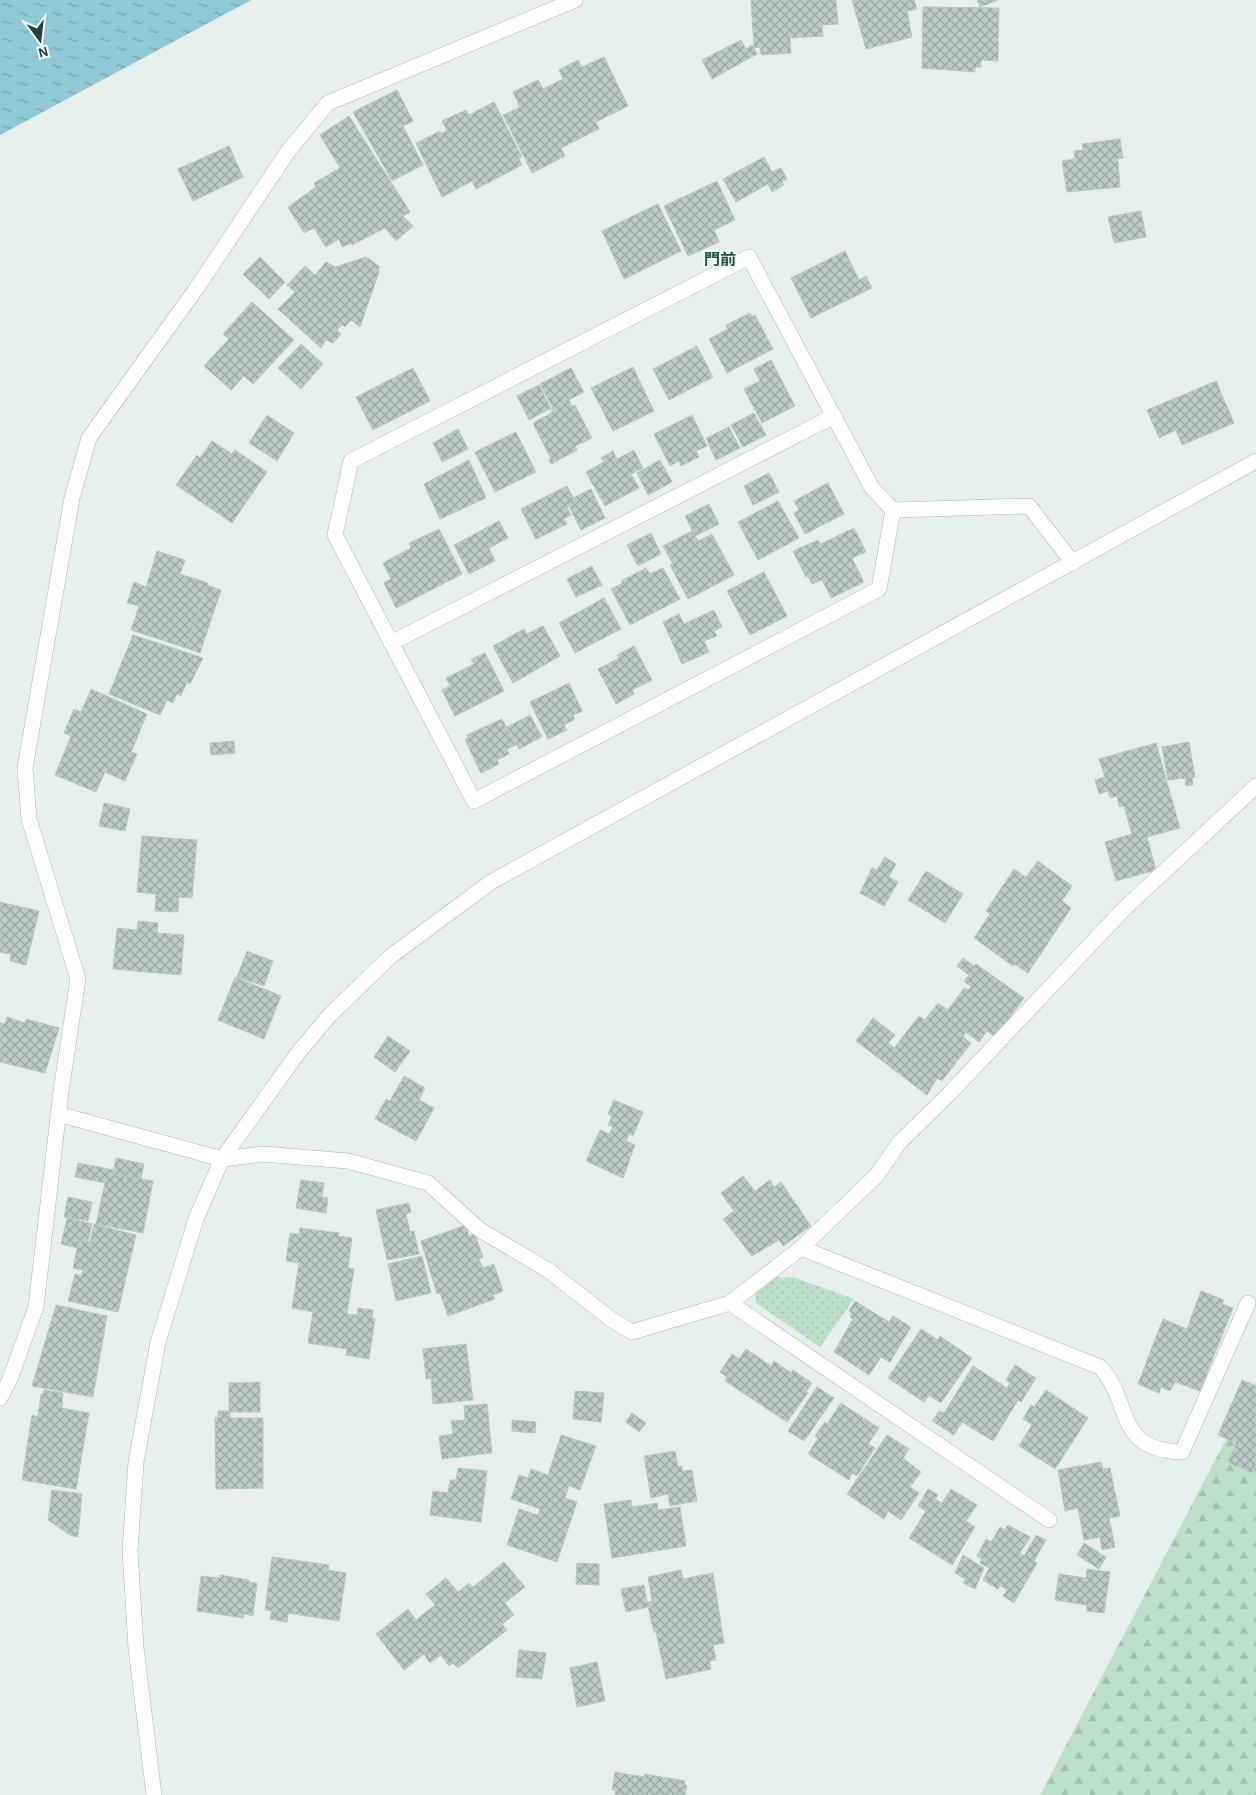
<svg xmlns="http://www.w3.org/2000/svg" width="1256" height="1795" font-family="'Alegreya Sans','Noto Sans JP',sans-serif">
<style>
.forest{fill:url(#forest-firs)}
.park{fill:url(#park-dots)}
.water{fill:url(#water-ripples)}
.building{fill:url(#building-cross-hatch);stroke:#b8c9c2}
.lines{fill:none;stroke-linecap:round;stroke-linejoin:round}
.minor-casing{stroke:#a8b8b2;stroke-width:16}
.tertiary-casing{stroke:#a8b8b2;stroke-width:16}
.minor{stroke:#fff;stroke-width:15}
.tertiary{stroke:#fff;stroke-width:15}
.labels{text-anchor:middle;dominant-baseline:central;stroke-width:4;stroke-linejoin:round;paint-order:stroke}
.neighbourhood-label{font-size:16px;font-weight:bold;fill:#1f5548;stroke:#f7fbf9}
</style>
<defs>
<pattern id="forest-firs" width="22" height="20" patternUnits="userSpaceOnUse" patternTransform="scale(1.25)"><rect width="22" height="20" fill="#bfe0c8"/><path d="M5 1l3.5 6h-7zM16 11l3.5 6h-7z" fill="#a4c1ad"/></pattern>
<pattern id="park-dots" width="8" height="8" patternUnits="userSpaceOnUse" patternTransform="scale(1.25)"><rect width="8" height="8" fill="#bfe0c8"/><path d="M2 2h.1M6 6h.1" fill="none" stroke="#a4c1ad" stroke-width="1.8" stroke-linecap="round"/></pattern>
<pattern id="water-ripples" width="26" height="14" patternUnits="userSpaceOnUse" patternTransform="scale(1.25)"><rect width="26" height="14" fill="#8ec9d4"/><path d="M2 4q2-2 4 0t4 0M15 11q2-2 4 0t4 0" fill="none" stroke="#74a5ad"/></pattern>
<pattern id="building-cross-hatch" width="8" height="8" patternUnits="userSpaceOnUse" patternTransform="scale(1.25)"><rect width="8" height="8" fill="#bbcac4"/><path d="M0 0l8 8M0 8l8-8" fill="none" stroke="#98a6a0"/></pattern>
</defs>
<rect width="100%" height="100%" fill="#e6efeb"/>
<polygon class="forest" points="1256,1382 1256,1795 1040,1795"/>
<polygon class="park" points="770,1275 784,1278 793,1277 854,1299 820,1347 756,1303 755,1291"/>
<polygon class="water" points="0,0 251,0 0,135"/>
<g class="building">
<polygon points="751,0 836,0 838,24 822,25 823,36 790,38 791,53 761,55 760,47 754,48"/>
<polygon points="852,0 914,0 917,9 907,11 912,37 866,49"/>
<polygon points="977,0 998,0 980,7"/>
<polygon points="923,7 999,8 998,61 981,60 981,67 975,67 975,72 922,68"/>
<polygon points="741,40 746,49 752,45 757,54 712,79 702,60"/>
<polygon points="604,57 628,106 596,122 599,129 561,148 565,156 532,173 503,115 520,107 513,92 538,80 543,89 563,79 559,70 578,60 582,67"/>
<polygon points="397,90 413,121 403,126 423,165 392,181 353,112"/>
<polygon points="494,102 522,157 519,158 522,165 476,189 472,181 442,197 416,143 440,131 441,134 447,130 442,121 466,110 469,115"/>
<polygon points="349,116 410,212 403,216 413,226 396,241 385,228 352,245 351,243 342,247 339,239 326,247 314,228 304,233 288,207 316,187 314,183 340,168 320,135"/>
<polygon points="1120,139 1123,158 1118,159 1120,187 1067,192 1062,161 1075,159 1074,151 1083,150 1082,144"/>
<polygon points="229,146 243,177 193,201 178,169"/>
<polygon points="764,157 772,172 781,168 787,179 782,182 784,185 772,192 768,184 736,202 723,179"/>
<polygon points="717,181 735,220 714,230 719,242 688,256 664,206"/>
<polygon points="658,204 681,251 624,279 602,231"/>
<polygon points="1141,211 1146,237 1114,243 1108,217"/>
<polygon points="845,251 859,280 866,276 872,288 811,318 791,278"/>
<polygon points="260,257 285,282 269,299 243,274"/>
<polygon points="366,257 379,266 379,272 360,327 351,320 345,327 342,325 337,330 341,334 333,343 326,340 321,348 278,309 295,292 287,285 305,266 315,275 326,262 335,267"/>
<polygon points="252,302 294,340 253,384 244,376 231,390 204,366 229,339 223,334"/>
<polygon points="750,313 752,317 755,315 773,349 727,373 709,339 728,329 726,325"/>
<polygon points="301,344 323,364 301,389 278,368"/>
<polygon points="697,346 713,377 669,400 653,369"/>
<polygon points="771,360 795,406 762,423 744,389 760,381 754,369"/>
<polygon points="633,367 654,411 613,431 591,388"/>
<polygon points="413,368 430,401 373,430 356,397"/>
<polygon points="571,368 584,392 553,408 540,384"/>
<polygon points="1216,381 1234,423 1182,445 1176,430 1159,438 1147,410"/>
<polygon points="539,385 551,408 529,420 517,396"/>
<polygon points="569,400 572,407 575,405 592,438 575,446 577,450 551,464 549,460 551,459 533,423 553,412 551,409"/>
<polygon points="754,413 766,435 743,447 731,425"/>
<polygon points="267,415 294,433 277,461 249,443"/>
<polygon points="692,415 707,446 696,451 699,457 681,466 679,461 670,466 654,434"/>
<polygon points="729,427 740,448 716,460 706,438"/>
<polygon points="458,429 468,449 442,462 433,443"/>
<polygon points="516,432 536,472 495,492 475,452"/>
<polygon points="212,441 232,454 235,450 267,472 232,523 176,485 197,455 200,458"/>
<polygon points="634,450 643,468 631,474 639,488 605,506 586,472 604,462 601,458 613,451 617,459"/>
<polygon points="469,460 486,498 440,519 424,484"/>
<polygon points="660,460 672,482 648,495 637,473"/>
<polygon points="769,473 779,492 753,505 744,486"/>
<polygon points="828,483 844,514 805,534 794,513 799,510 794,501"/>
<polygon points="567,486 576,503 567,507 571,515 564,519 567,524 536,539 521,509"/>
<polygon points="591,489 605,518 581,530 569,506 576,503 573,498"/>
<polygon points="778,501 799,538 758,560 738,522"/>
<polygon points="709,504 719,524 695,536 685,516"/>
<polygon points="499,521 508,538 489,548 495,561 469,574 454,545"/>
<polygon points="854,528 866,552 852,558 864,582 831,598 822,580 812,584 808,576 806,577 793,551 818,540 821,544"/>
<polygon points="439,529 462,574 396,608 384,583 391,579 383,563 411,548 409,543"/>
<polygon points="692,531 698,541 712,534 734,575 688,599 670,565 673,564 663,546"/>
<polygon points="651,533 661,554 638,566 627,545"/>
<polygon points="157,551 185,560 180,574 208,583 186,648 131,630 139,606 127,603 134,582 146,587"/>
<polygon points="592,566 602,585 576,597 567,579"/>
<polygon points="646,568 650,574 663,568 680,599 630,625 611,589 623,583 621,581"/>
<polygon points="764,572 787,616 750,635 727,591"/>
<polygon points="207,585 221,590 200,653 186,648"/>
<polygon points="604,598 621,629 575,653 559,623"/>
<polygon points="714,610 722,627 714,631 717,636 704,641 709,652 682,664 663,622 679,614 684,624"/>
<polygon points="543,626 560,656 513,683 493,646 524,629 527,634"/>
<polygon points="133,635 203,658 190,684 187,682 181,696 177,694 173,703 167,700 160,715 109,694"/>
<polygon points="634,646 652,680 632,690 634,694 616,704 598,669 619,658 617,655"/>
<polygon points="485,653 504,691 455,716 442,690 450,686 446,678 474,664 471,659"/>
<polygon points="569,683 582,711 573,715 575,719 564,725 567,730 548,739 530,702"/>
<polygon points="91,689 147,714 131,752 137,754 125,781 105,772 96,792 55,775 71,736 64,733 74,709 81,712"/>
<polygon points="530,715 542,737 519,749 507,727"/>
<polygon points="502,719 516,745 507,749 509,754 497,760 499,764 481,773 465,740 468,738 467,735"/>
<polygon points="234,741 235,753 211,755 210,743"/>
<polygon points="1189,742 1195,777 1192,777 1193,785 1186,786 1185,778 1168,780 1162,747"/>
<polygon points="1156,743 1180,828 1147,837 1156,870 1116,881 1105,842 1132,834 1124,806 1119,807 1117,796 1110,798 1108,791 1099,794 1095,780 1105,777 1099,759"/>
<polygon points="104,803 130,809 125,831 99,826"/>
<polygon points="142,836 197,840 192,898 179,897 178,912 155,911 156,894 137,892"/>
<polygon points="885,857 896,864 889,877 898,882 884,906 860,893 872,868 877,870"/>
<polygon points="1038,861 1072,886 1062,901 1071,908 1028,973 1014,964 1013,966 974,938 990,914 986,911 1014,869 1026,877"/>
<polygon points="926,871 963,894 945,923 908,900"/>
<polygon points="0,902 39,911 26,965 10,961 11,954 0,952"/>
<polygon points="138,921 158,923 157,933 184,935 181,975 113,969 117,928 137,930"/>
<polygon points="247,951 273,961 264,986 237,977"/>
<polygon points="963,958 974,966 976,964 1024,998 995,1037 987,1031 979,1042 966,1032 963,1037 971,1043 942,1081 937,1078 927,1095 856,1041 873,1018 895,1035 888,1043 894,1048 919,1016 925,1020 938,1003 948,1010 964,988 968,990 971,987 964,981 969,975 957,966"/>
<polygon points="235,977 281,996 264,1039 218,1020"/>
<polygon points="7,1017 25,1023 26,1019 59,1028 45,1073 0,1062 0,1023 5,1024"/>
<polygon points="388,1036 410,1051 395,1072 374,1057"/>
<polygon points="404,1076 425,1088 419,1100 434,1108 416,1141 375,1119 386,1099 390,1101"/>
<polygon points="614,1100 643,1112 633,1136 629,1134 626,1141 635,1145 623,1178 586,1161 600,1130 609,1134 613,1127 608,1125 612,1116 608,1114"/>
<polygon points="116,1158 144,1164 141,1179 113,1174"/>
<polygon points="78,1163 114,1170 113,1174 153,1181 143,1233 96,1224 105,1183 75,1177"/>
<polygon points="743,1176 755,1191 770,1180 774,1187 781,1182 811,1226 783,1246 779,1240 752,1256 723,1219 734,1211 721,1193"/>
<polygon points="301,1180 324,1183 322,1197 328,1198 326,1213 296,1208"/>
<polygon points="68,1197 92,1202 88,1221 64,1217"/>
<polygon points="409,1203 411,1212 406,1214 410,1232 414,1231 419,1254 387,1260 376,1210"/>
<polygon points="67,1218 92,1224 88,1242 79,1240 78,1248 61,1244"/>
<polygon points="94,1224 136,1235 118,1312 68,1301 75,1274 81,1276 83,1270 73,1268 79,1240 90,1242"/>
<polygon points="466,1225 469,1236 475,1234 483,1257 479,1259 483,1268 494,1264 503,1291 493,1295 495,1299 448,1316 440,1293 437,1294 421,1241"/>
<polygon points="300,1228 339,1233 338,1236 352,1238 348,1268 354,1269 347,1314 357,1315 358,1308 373,1310 372,1319 375,1319 369,1359 346,1355 347,1349 308,1343 313,1312 292,1308 299,1263 286,1261 290,1233 299,1234"/>
<polygon points="422,1256 431,1293 396,1301 388,1264"/>
<polygon points="1201,1291 1224,1300 1222,1304 1233,1308 1200,1391 1175,1382 1170,1391 1161,1387 1159,1393 1138,1384 1163,1319 1187,1329"/>
<polygon points="855,1301 889,1322 893,1316 911,1327 890,1362 881,1357 869,1375 834,1352 853,1319 850,1317 852,1313 849,1311"/>
<polygon points="56,1305 107,1316 93,1397 32,1386"/>
<polygon points="921,1329 938,1340 940,1336 972,1358 941,1403 929,1395 924,1402 888,1378"/>
<polygon points="466,1344 473,1400 433,1404 431,1378 426,1379 423,1349"/>
<polygon points="746,1349 771,1366 774,1361 791,1373 793,1370 812,1383 806,1392 808,1393 787,1422 725,1381 727,1377 720,1372 732,1354 739,1359"/>
<polygon points="1015,1365 1036,1378 1021,1402 1018,1400 993,1441 962,1422 954,1435 932,1421 939,1411 944,1413 973,1366 1007,1388 1010,1383 1006,1380"/>
<polygon points="1242,1380 1256,1386 1256,1464 1252,1473 1228,1462 1236,1443 1218,1435"/>
<polygon points="260,1382 260,1412 229,1412 229,1383"/>
<polygon points="817,1387 834,1398 804,1441 788,1431"/>
<polygon points="44,1390 63,1393 62,1408 89,1413 76,1489 22,1480 32,1415 38,1417 41,1394 43,1394"/>
<polygon points="1046,1390 1088,1418 1055,1469 1019,1446 1032,1425 1023,1419 1031,1405 1034,1407"/>
<polygon points="575,1391 604,1393 601,1422 573,1419"/>
<polygon points="841,1403 879,1428 868,1444 875,1448 857,1476 852,1473 849,1480 808,1454 818,1438 815,1436 825,1422 827,1424"/>
<polygon points="487,1404 492,1453 442,1459 439,1436 453,1434 451,1421 465,1420 464,1406"/>
<polygon points="218,1411 230,1411 230,1418 263,1418 263,1488 216,1489 215,1418 218,1417"/>
<polygon points="632,1413 646,1423 639,1432 626,1422"/>
<polygon points="512,1420 536,1422 535,1433 512,1431"/>
<polygon points="561,1435 596,1446 580,1490 569,1486 565,1498 577,1502 557,1562 507,1545 519,1509 538,1515 540,1509 511,1499 519,1475 528,1478 531,1469 548,1475"/>
<polygon points="887,1435 909,1449 903,1458 921,1472 910,1487 919,1493 901,1520 888,1511 884,1519 847,1494"/>
<polygon points="675,1451 678,1467 682,1466 682,1471 692,1470 697,1501 670,1506 668,1494 651,1498 644,1456"/>
<polygon points="1101,1462 1103,1469 1110,1468 1120,1516 1109,1518 1115,1547 1102,1550 1100,1537 1084,1540 1078,1508 1065,1511 1058,1470"/>
<polygon points="458,1468 487,1471 481,1522 430,1515 433,1491 448,1493 450,1480 456,1480"/>
<polygon points="928,1489 938,1495 935,1499 942,1503 951,1489 977,1505 966,1521 975,1527 952,1565 909,1538 926,1511 918,1506"/>
<polygon points="52,1490 82,1494 78,1537 70,1535 48,1520"/>
<polygon points="631,1500 632,1507 657,1503 658,1510 680,1507 686,1546 612,1558 604,1504"/>
<polygon points="1008,1525 1030,1537 1020,1553 1024,1556 1036,1535 1046,1540 1034,1561 1037,1563 1014,1603 1003,1596 1007,1590 1000,1585 998,1589 983,1580 989,1568 980,1563 982,1559 977,1556 986,1539 991,1542 1000,1527 1005,1530"/>
<polygon points="1084,1543 1106,1557 1099,1569 1077,1555"/>
<polygon points="963,1555 984,1568 975,1589 963,1583 966,1579 955,1573"/>
<polygon points="272,1557 329,1565 328,1570 346,1573 339,1621 288,1613 287,1622 270,1619 272,1611 265,1610"/>
<polygon points="504,1562 525,1587 505,1603 514,1615 502,1624 507,1630 458,1668 453,1663 449,1666 441,1655 430,1663 424,1654 404,1670 376,1634 408,1609 416,1620 435,1605 426,1594 446,1578 458,1592 469,1583 473,1587"/>
<polygon points="577,1563 599,1564 599,1585 576,1584"/>
<polygon points="1087,1569 1110,1572 1104,1613 1087,1611 1087,1605 1055,1600 1059,1574 1086,1578"/>
<polygon points="681,1570 683,1579 713,1573 724,1643 713,1645 716,1660 710,1661 711,1669 666,1679 656,1632 654,1632 648,1607 647,1602 652,1601 648,1577"/>
<polygon points="220,1575 249,1580 249,1582 257,1583 253,1616 244,1614 243,1618 197,1611 201,1576 220,1578"/>
<polygon points="644,1585 648,1607 626,1612 621,1589"/>
<polygon points="519,1650 546,1653 542,1679 516,1677"/>
<polygon points="597,1662 605,1701 577,1707 570,1668"/>
<polygon points="615,1772 644,1777 645,1774 685,1781 684,1784 687,1786 685,1795 615,1795 616,1790 612,1790"/>
</g>
<g class="lines">
<g class="minor-casing">
<g id="minor">
<polygon points="749,257 872,488 893,510 879,589 474,801 335,535 351,461"/>
<polyline points="893,510 1029,506 1073,563"/>
<polyline points="391,643 834,416"/>
<polyline points="58,1114 222,1159 263,1154 348,1161 428,1183 480,1230 548,1270 612,1320 632,1332 730,1303 801,1248 877,1175 899,1143 948,1095 1124,909 1256,786"/>
<path d="M801,1248L1100,1367C1133,1402 1113,1450 1182,1452L1248,1303"/>
<polyline points="730,1303 1049,1520"/>
<polyline points="0,1398 10,1379 36,1307 61,1091 78,979 29,819 25,768 72,498 89,438 196,289 289,150 328,103 575,0"/>
</g>
</g>
<g class="tertiary-casing">
<polyline id="tertiary" points="154,1795 136,1648 130,1551 136,1462 158,1342 196,1219 222,1159 298,1053 330,1015 391,956 491,882 1256,461"/>
</g>
<use href="#minor" class="minor"/>
<use href="#tertiary" class="tertiary"/>
</g>
<g class="labels">
<g class="neighbourhood-label">
<text x="720" y="260">門前</text>
</g>
</g>
<g transform="translate(40 40) rotate(165)" stroke="#f7fbf9" stroke-width="4" paint-order="stroke">
<path d="M0-4L9 19L0 12L-9 19Z" fill="#24423a"/>
<text y="-8" font-size="14" font-weight="bold" text-anchor="middle" fill="#24423a">N</text>
</g>
</svg>
